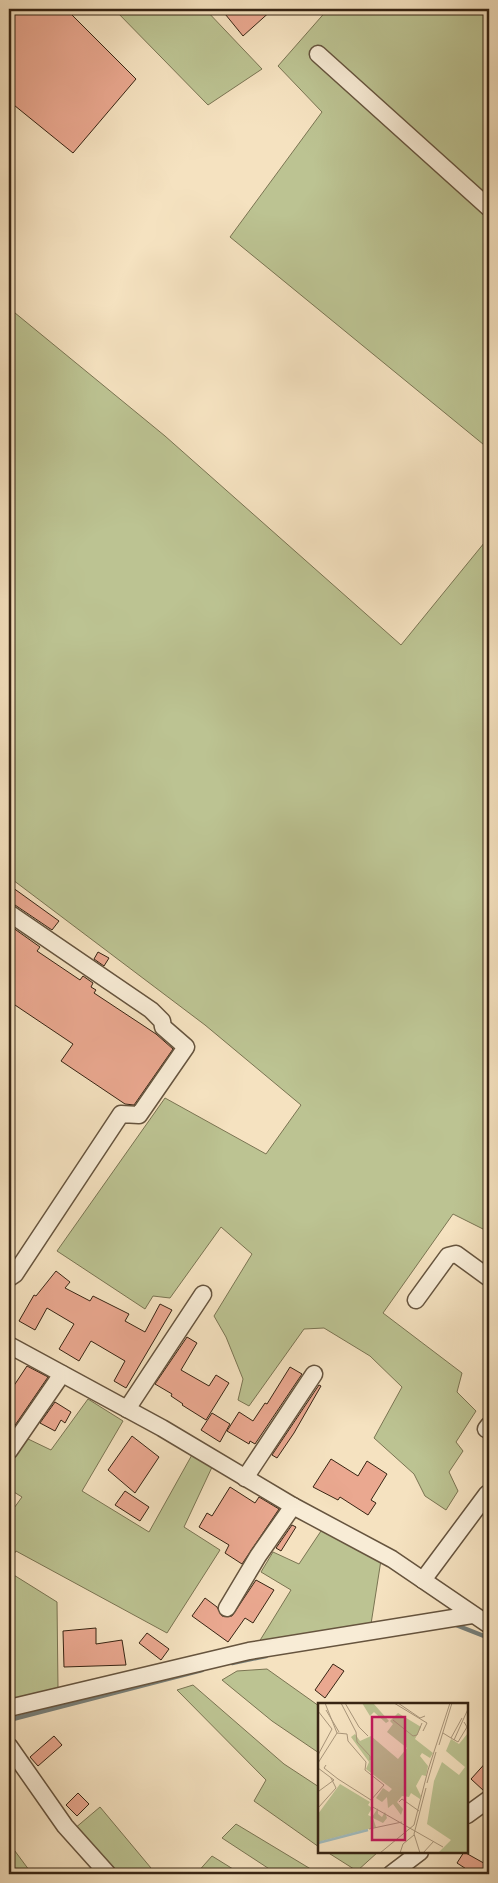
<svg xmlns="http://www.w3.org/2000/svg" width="498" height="1883" font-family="Alegreya,serif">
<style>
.green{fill:#bcc392;stroke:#7a7452}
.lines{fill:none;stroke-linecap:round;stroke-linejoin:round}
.stream{stroke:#777f79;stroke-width:4.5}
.building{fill:#eaa890;stroke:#372413}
.minor-casing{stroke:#66543e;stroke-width:19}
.minor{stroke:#f8ecd6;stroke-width:16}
.inset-river{fill:none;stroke:#a1bbbd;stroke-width:2.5}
.inset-road{fill:none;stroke:#a9967b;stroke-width:1}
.view{fill:#c2185b;fill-opacity:0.15;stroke:#c2185b;stroke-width:2.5}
.inset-edge{fill:none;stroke:#372413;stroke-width:2.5}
</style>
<rect width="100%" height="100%" fill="#f5e2c0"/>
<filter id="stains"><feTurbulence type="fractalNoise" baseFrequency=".004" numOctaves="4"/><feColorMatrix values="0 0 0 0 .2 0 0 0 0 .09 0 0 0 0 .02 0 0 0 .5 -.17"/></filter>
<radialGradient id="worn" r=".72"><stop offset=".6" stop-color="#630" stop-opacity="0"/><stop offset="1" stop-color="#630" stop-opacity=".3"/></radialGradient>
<g class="green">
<polygon points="114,9 205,9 262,69 208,105"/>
<polygon points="328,9 489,9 489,449 230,237 322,112 278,66"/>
<polygon points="9,308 165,436 401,645 489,537 489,1232 453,1214 383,1313 462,1373 457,1392 476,1411 456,1442 463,1451 449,1472 458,1491 446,1510 425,1496 414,1474 374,1438 402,1387 370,1356 324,1328 304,1329 249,1406 238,1400 243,1379 226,1337 214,1316 252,1254 221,1227 170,1298 153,1296 145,1309 57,1251 165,1098 266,1154 301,1105 205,1025 9,877"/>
<polygon points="88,1399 123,1421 82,1491 149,1532 193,1453 213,1465 184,1527 220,1550 167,1633 16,1551 9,1562 9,1515 22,1497 9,1489 9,1462 26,1438 51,1450"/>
<polygon points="326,1530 381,1560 371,1624 259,1642 291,1590 261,1572 273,1552 299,1564 321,1531"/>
<polygon points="9,1572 57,1602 58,1688 9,1703"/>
<polygon points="267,1669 319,1706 319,1753 272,1721 222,1680 237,1671"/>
<polygon points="193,1685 284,1764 319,1787 319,1847 254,1801 266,1780 177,1690"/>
<polygon points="100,1807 156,1874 119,1874 74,1829"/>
<polygon points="236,1824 319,1874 277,1874 222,1838"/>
<polygon points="9,1843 32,1874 9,1874"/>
<polygon points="327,1852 378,1852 357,1871"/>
<polygon points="212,1856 241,1874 196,1874"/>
</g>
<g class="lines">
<g class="stream">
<polyline points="456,1625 489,1638"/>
<polyline points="232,1663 266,1656"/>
<polyline points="9,1720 202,1670"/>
</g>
</g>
<g class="building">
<polygon points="9,9 66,9 136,79 73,153 9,101"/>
<polygon points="221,9 273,9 243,36"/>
<polygon points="9,885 59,921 52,930 15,905 9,903"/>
<polygon points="9,925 40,947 37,951 80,980 83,976 93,983 91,987 96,990 94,993 156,1034 173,1049 134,1105 125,1104 61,1061 73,1044 9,1001"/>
<polygon points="98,952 109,958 104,966 94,959"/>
<polygon points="56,1271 70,1282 65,1288 90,1301 93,1296 129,1314 125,1321 145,1332 160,1304 172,1310 126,1388 114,1381 125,1361 91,1341 79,1361 59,1349 74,1324 47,1308 35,1330 19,1321 34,1295 36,1296"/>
<polygon points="187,1337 197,1343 181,1370 209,1386 216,1375 229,1383 206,1420 182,1405 183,1404 171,1396 172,1394 155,1384"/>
<polygon points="27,1366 48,1377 9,1434 9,1393"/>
<polygon points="290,1367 302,1374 255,1444 250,1441 249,1444 227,1431 239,1412 253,1421 265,1403 267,1404"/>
<polygon points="319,1385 321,1386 294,1433 277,1458 272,1455"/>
<polygon points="55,1402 71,1412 65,1423 61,1420 55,1431 40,1423"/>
<polygon points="212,1413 230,1424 220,1442 201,1430"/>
<polygon points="132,1436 159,1457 135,1493 108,1470"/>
<polygon points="331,1459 358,1476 367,1461 387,1474 371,1500 376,1503 368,1515 340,1497 338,1500 313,1487"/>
<polygon points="230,1487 255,1503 259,1497 279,1509 242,1564 225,1553 229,1545 199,1527 207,1513 212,1516"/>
<polygon points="125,1491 149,1507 140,1521 115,1505"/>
<polygon points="292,1525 296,1527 281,1551 276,1548"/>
<polygon points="256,1580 274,1590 253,1623 245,1618 228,1642 192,1616 205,1598 217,1607 222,1616 232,1616"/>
<polygon points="96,1628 96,1644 122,1640 126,1665 64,1667 63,1631"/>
<polygon points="147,1633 169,1649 161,1660 139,1643"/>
<polygon points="333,1664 344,1671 325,1698 315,1690"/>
<polygon points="54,1736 62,1745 38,1766 30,1757"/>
<polygon points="489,1759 489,1789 484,1791 471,1779"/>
<polygon points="78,1793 89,1804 77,1816 66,1805"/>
<polygon points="464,1852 489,1866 489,1874 474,1874 457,1863"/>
</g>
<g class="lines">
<g class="minor-casing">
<g id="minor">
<polyline points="318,54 489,208"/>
<polyline points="9,913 151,1010 162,1021 163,1027 186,1047 139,1115 121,1114 15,1274 9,1278"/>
<polyline points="416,1300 448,1256 456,1254 489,1278"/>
<polyline points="9,1345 162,1428 293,1506 392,1559 489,1625"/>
<polyline points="127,1409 203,1294"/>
<polyline points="486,1429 489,1425"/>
<polyline points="9,1451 62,1374"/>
<polyline points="245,1478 314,1374"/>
<polyline points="423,1580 487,1494"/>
<polyline points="227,1608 258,1556 293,1506"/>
<polyline points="9,1708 249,1651 472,1615"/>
<polyline points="9,1746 65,1826 108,1874"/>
<polyline points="467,1815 489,1799"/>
<polyline points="391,1874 420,1852"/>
</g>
</g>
<use href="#minor" class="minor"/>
</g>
<g transform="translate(318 1703)">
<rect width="150" height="150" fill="#f5e2c0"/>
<path d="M44,0H55L71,18L68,20L56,9L52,13ZM80,10L103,24L97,36L115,50L112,55L104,50L102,53L110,63L108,73L104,72L98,83L103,93L102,96L93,90L91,94L84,93L79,99L85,106L83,112L75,101L70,105L69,94L64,99L58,95L65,85L71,89L74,86L48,66L51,59L33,34L37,31L42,38L53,33L80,56L89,45L69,29L75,21L72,18ZM150,30V150H120L133,137L109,121L116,78L124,59L141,72L147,64L128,48L133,36L141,41ZM22,81L52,99L50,102L54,105L50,112L54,114L60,105V111L64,114L67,109L69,115L65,120L55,115L58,124L0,139V111Z" fill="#bcc392"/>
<path class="inset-river" d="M0,140L50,127"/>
<path class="inset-road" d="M7,0L19,30M23,0L38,29L39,39L52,53V57M27,0L41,24L50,33M76,0L109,20L105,28M80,0L102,15L107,13M8,7L21,29M0,8L14,26L0,52M75,17L95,33L99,32L104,20M125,30L133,35L144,15M133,35L140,39L149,24L146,19M136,37L150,6M121,42L134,0M0,60L19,30M8,62L6,65L20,76L53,97L66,82L47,67L48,59L30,38L29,31L19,30M0,65L16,77L1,88M109,80L118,49M81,99L84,96L101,108M53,103L125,144M0,105L18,85L13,75M51,126L84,119M62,150L96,122L110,67L132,0M82,150L85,141L96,132M102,150L96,131L108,85M105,150L116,138"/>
<path class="view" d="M54,14H87V137H54Z"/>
<rect width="150" height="150" class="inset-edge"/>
</g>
<rect width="498" height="1883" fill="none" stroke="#f5e2c0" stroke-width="30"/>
<rect x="10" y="10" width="478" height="1863" fill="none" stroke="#372413" stroke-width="2.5"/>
<rect x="15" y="15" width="468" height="1853" fill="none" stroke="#372413"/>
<rect width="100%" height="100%" filter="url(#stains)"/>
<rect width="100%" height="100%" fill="url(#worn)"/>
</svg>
